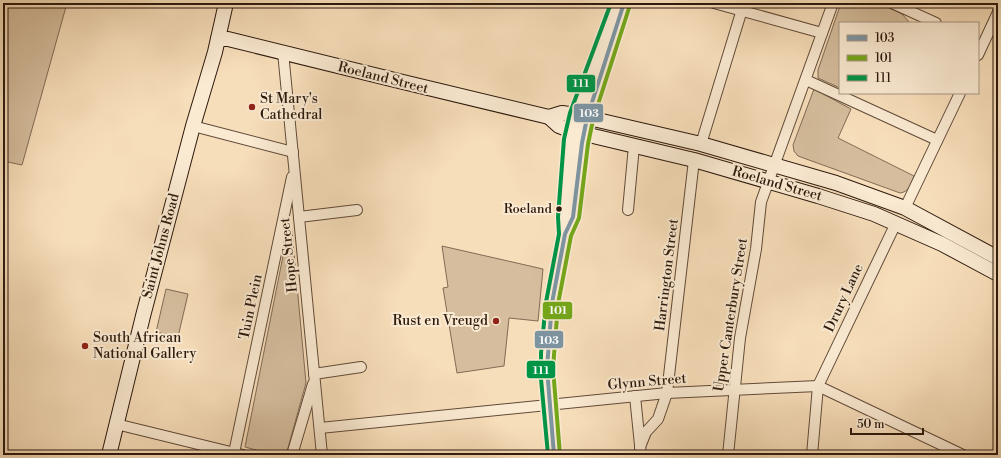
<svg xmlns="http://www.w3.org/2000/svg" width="1001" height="458" font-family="'Libre Bodoni',serif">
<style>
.green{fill:#d5bd9d;stroke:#816b55}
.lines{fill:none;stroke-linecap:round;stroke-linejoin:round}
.street-casing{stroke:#604a38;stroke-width:12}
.secondary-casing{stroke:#2d190d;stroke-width:16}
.street{stroke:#faead2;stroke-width:10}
.secondary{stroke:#faead2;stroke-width:14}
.bus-1-casing{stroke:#faead2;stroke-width:7}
.bus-2-casing{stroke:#faead2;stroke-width:7}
.bus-3-casing{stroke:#faead2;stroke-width:7}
.bus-1{stroke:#7d94a1;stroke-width:4}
.bus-2{stroke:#75a61a;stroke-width:4}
.bus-3{stroke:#009447;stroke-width:4}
.poi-dot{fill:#8f2418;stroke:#faead2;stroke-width:1.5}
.bus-dot{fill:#2d190d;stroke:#faead2;stroke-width:1.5}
.labels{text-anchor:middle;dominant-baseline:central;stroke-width:4;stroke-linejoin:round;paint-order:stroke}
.bus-label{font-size:13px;fill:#2d190d;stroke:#faead2;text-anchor:end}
.street-label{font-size:14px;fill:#2d190d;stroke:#faead2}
.poi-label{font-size:14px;fill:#2d190d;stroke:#faead2;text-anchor:start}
.line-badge{stroke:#faead2;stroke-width:1.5}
.badge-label{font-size:11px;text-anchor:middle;font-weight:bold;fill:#fff}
</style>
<rect width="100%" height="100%" fill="#f7deba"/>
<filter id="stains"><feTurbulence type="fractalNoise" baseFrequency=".005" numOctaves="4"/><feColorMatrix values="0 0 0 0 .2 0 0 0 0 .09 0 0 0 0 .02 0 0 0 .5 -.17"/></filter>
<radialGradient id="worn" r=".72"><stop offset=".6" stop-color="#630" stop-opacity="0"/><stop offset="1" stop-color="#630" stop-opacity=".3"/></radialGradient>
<g class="green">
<polygon points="3,3 67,3 22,165 3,161"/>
<polygon points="841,3 879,3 902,14 910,23 840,23 840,88 818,78 818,70"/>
<path d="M814,89L851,109L838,138L914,176C911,184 909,192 900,193L798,156L794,151L793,145Z"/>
<polygon points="288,231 292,231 306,383 286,455 275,455 245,447"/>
<polygon points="442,246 543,269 538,321 509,318 504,366 457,373 443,288 448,287"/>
<polygon points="166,289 188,294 178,337 156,332"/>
</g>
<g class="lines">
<g class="street-casing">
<g id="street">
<polyline points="714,3 822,33"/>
<polyline points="892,3 936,23"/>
<polyline points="283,52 322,455"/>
<polyline points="978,55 998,12"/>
<polyline points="806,80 937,140"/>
<polyline points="193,126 293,152"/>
<polyline points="701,144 744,3"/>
<polyline points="905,208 960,93"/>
<polyline points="628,210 634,146"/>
<polyline points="299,217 357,210"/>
<polyline points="314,374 361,367"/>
<polyline points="635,396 641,455"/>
<polyline points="116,424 243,455"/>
<polyline points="320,428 667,393 818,386 963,455"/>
<polyline points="640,447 646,432 658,419 667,393 694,160"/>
<polyline points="234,453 292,177"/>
<polyline points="292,455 313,384"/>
<polyline points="728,455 740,338 756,249 761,202 833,3"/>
<polyline points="812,455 818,386 896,223"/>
</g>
</g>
<g class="secondary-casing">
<g id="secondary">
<polyline points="218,39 228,39 403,82 549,117 562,113 576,115 701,144 836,183 905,208 998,258"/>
<polyline points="549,117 559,126 572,131 694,160 818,196 874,214 942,244 998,274"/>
<polyline points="569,225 573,217 583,134 587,118 603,68"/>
<polyline points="109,455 143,316 193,126 215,52 226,3"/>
<polyline points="554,455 547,378 547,354 552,303 565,234 564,217 570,140 576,115 617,3"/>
</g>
</g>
<use href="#street" class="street"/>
<use href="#secondary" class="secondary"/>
<g class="bus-1-casing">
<polyline id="bus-1" points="554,455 547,368 552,303 565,234 573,217 582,143 587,118 624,3"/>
</g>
<g class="bus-2-casing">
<polyline id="bus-2" points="560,455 553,368 558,304 571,236 579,218 588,144 593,120 630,5"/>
</g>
<g class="bus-3-casing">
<polyline id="bus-3" points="548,455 541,379 541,353 546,302 559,234 558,217 564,139 570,113 611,3"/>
</g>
<use href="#bus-1" class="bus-1"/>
<use href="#bus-2" class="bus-2"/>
<use href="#bus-3" class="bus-3"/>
</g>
<g class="poi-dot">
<circle cx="252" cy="107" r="4"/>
<circle cx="496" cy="321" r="4"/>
<circle cx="85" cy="346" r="4"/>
</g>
<circle class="bus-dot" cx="559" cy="209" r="3.5"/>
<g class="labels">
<g class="bus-label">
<text x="552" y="209">Roeland</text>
</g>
<g class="street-label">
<text transform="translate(383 78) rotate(14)">Roeland Street</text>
<text transform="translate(777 184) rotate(16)">Roeland Street</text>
<text transform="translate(161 246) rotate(-75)">Saint Johns Road</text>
<text transform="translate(289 255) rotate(-96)">Hope Street</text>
<text transform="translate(667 275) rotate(-83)">Harrington Street</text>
<text transform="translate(844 298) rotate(-65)">Drury Lane</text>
<text transform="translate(251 307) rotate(-78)">Tuin Plein</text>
<text transform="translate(731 315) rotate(-81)">Upper Canterbury Street</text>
<text transform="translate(647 382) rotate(-5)">Glynn Street</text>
</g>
<g class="poi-label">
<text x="260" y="99">St Mary's<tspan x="260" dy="16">Cathedral</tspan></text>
<text x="488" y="321" text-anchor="end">Rust en Vreugd</text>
<text x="93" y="338">South African<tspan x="93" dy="16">National Gallery</tspan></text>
</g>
</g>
<g class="line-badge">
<rect x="566" y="74" width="30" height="19" rx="4" fill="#009447"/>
<rect x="573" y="103" width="31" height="20" rx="4" fill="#7d94a1"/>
<rect x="542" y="301" width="31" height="19" rx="4" fill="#75a61a"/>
<rect x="534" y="330" width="30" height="19" rx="4" fill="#7d94a1"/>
<rect x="526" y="360" width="30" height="19" rx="4" fill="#009447"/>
</g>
<g class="badge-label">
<text x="581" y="87">111</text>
<text x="589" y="117">103</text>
<text x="558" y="314">101</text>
<text x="549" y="344">103</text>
<text x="541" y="374">111</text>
</g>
<rect width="1001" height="458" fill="none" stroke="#f7deba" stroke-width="16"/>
<rect x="4" y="4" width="993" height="450" fill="none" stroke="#2d190d" stroke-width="2"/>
<rect x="8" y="8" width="985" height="442" fill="none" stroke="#2d190d"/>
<rect x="839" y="22" width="140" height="72" fill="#faead2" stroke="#a89683"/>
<rect x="847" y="35" width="20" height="6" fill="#7d94a1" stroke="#a89683"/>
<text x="875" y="42" font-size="12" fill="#2d190d">103</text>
<rect x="847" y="55" width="20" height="6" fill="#75a61a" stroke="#a89683"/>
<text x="875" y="62" font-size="12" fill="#2d190d">101</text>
<rect x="847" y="75" width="20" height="6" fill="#009447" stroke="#a89683"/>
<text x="875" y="82" font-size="12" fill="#2d190d">111</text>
<path d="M851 428v6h72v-6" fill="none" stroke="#2d190d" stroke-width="2"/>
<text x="857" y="428" font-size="12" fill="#2d190d" stroke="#faead2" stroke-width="3" paint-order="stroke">50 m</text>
<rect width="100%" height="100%" filter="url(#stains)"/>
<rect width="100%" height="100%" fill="url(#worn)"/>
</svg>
